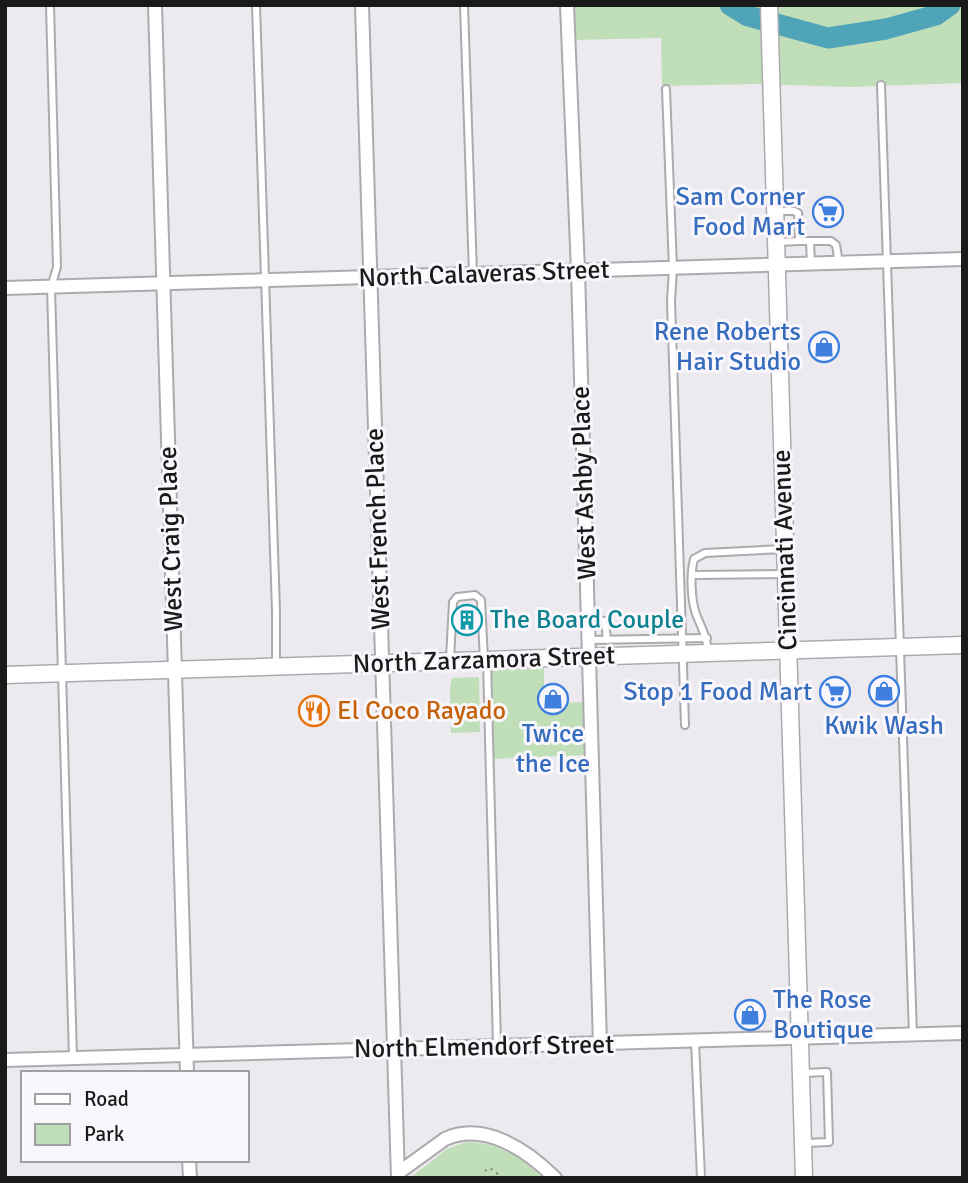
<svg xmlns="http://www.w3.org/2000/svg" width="968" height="1183" font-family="Signika,sans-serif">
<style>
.green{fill:#c0dfb9}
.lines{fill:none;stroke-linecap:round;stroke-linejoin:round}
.river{stroke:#50a4b8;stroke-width:21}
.lane-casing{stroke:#acaaae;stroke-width:10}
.street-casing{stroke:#acaaae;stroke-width:16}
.secondary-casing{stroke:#acaaae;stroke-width:19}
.path{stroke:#7f7e80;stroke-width:2;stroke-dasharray:2 5;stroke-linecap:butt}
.lane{stroke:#fff;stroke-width:6}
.street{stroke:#fff;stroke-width:12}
.secondary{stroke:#fff;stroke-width:16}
.labels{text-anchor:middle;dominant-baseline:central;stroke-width:6;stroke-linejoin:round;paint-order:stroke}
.shop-label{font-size:26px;fill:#366cbe;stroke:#f9f7fc;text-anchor:end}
.street-label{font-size:26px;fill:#1a1a1b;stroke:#f9f7fc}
.culture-label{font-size:26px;fill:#0d838f;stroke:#f9f7fc;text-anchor:start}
.food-label{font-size:26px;fill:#c56008;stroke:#f9f7fc;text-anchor:start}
</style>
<rect width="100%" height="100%" fill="#eceaee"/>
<g class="green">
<polygon points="567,5 963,5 963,83 851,87 755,84 662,86 661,38 569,40"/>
<polygon points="544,658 544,703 591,702 592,755 488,759 487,660"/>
<polygon points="479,677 480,732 451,733 450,689 452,678"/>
<path d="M466,1142C495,1142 523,1156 542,1178H410L447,1149Z"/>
</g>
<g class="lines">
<polyline class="river" points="730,5 748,16 828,38 886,29 936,15 950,5"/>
<g class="lane-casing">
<g id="lane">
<polyline points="50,5 57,267 51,287 73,1058"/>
<polyline points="256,5 276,611 276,664"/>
<polyline points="464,5 473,274"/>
<polyline points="881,85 913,1035"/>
<polyline points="666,89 673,268 671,301 685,725"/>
<polyline points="778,211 794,211 798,213 799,241 778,242"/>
<polyline points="799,241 831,241 836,245 839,263"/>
<polyline points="810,241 811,264"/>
<polyline points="693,575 785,574"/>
<polyline points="588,619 605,621 607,640"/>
<polyline points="589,640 707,638"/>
<path d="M708,651C707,636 701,627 696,614C691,600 690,574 694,559L705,553L784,549"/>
<polyline points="450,659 453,602 457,597 475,595 481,600 484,660"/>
<polyline points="487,661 497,1045"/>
<polyline points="695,1041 701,1178"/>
<polyline points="803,1073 827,1072 829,1142 805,1143"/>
</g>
</g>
<g class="street-casing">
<g id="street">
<polyline points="155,5 187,1073"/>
<polyline points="362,5 398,1178"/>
<polyline points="567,5 578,271 600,1045"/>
<polyline points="5,288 963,259"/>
<polyline points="5,1060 963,1033"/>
<polyline points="189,1160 190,1178"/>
<path d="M398,1173L445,1139C484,1121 527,1150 555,1178"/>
</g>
</g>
<g class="secondary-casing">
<g id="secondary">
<polyline points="769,5 804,1178"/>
<polyline points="5,675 963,645"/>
</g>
</g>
<polyline class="path" points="483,1178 486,1170 490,1168 503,1178"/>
<use href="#lane" class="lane"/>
<use href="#street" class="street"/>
<use href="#secondary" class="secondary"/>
</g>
<defs>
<g id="supermarket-ring" transform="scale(1.575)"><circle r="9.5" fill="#f9f7fc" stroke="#3f7fe0" stroke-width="1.5"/><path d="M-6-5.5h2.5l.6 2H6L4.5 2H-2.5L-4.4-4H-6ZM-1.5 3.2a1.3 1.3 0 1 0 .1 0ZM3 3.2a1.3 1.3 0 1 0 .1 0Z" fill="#3f7fe0"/></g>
<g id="shop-ring" transform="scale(1.575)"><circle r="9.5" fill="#f9f7fc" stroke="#3f7fe0" stroke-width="1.5"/><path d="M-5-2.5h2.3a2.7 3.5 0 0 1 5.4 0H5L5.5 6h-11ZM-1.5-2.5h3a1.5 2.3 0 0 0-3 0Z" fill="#3f7fe0"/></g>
<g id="building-ring" transform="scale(1.575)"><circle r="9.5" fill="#f9f7fc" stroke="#0f9aa8" stroke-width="1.5"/><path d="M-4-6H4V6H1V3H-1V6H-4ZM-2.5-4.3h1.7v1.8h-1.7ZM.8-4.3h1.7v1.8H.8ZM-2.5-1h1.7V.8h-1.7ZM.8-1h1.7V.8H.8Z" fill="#0f9aa8"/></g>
<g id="restaurant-ring" transform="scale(1.575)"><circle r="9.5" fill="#f9f7fc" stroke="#e8710a" stroke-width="1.5"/><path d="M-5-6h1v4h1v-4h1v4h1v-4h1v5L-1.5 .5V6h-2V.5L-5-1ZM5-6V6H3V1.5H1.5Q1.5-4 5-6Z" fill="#e8710a"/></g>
</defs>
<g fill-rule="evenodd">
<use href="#supermarket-ring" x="828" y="212"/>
<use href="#shop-ring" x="824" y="347"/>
<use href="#building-ring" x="467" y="620"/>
<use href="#shop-ring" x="884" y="691"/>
<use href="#supermarket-ring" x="835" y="692"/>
<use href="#shop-ring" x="553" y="699"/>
<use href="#restaurant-ring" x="314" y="711"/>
<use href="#shop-ring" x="750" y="1015"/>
</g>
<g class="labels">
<g class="shop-label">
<text x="805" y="197">Sam Corner<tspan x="805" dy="30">Food Mart</tspan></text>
<text x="801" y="332">Rene Roberts<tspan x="801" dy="30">Hair Studio</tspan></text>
<text x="812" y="692">Stop 1 Food Mart</text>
<text x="884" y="726" text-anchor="middle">Kwik Wash</text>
<text x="553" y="734" text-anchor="middle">Twice<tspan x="553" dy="30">the Ice</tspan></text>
<text x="773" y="1000" text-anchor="start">The Rose<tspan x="773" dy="30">Boutique</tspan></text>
</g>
<g class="street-label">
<text transform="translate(484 274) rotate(-2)">North Calaveras Street</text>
<text transform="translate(584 483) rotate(-92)">West Ashby Place</text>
<text transform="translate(378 529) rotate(-92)">West French Place</text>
<text transform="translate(171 539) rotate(-92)">West Craig Place</text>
<text transform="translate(785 550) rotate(-92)">Cincinnati Avenue</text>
<text transform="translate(484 660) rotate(-2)">North Zarzamora Street</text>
<text transform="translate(484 1047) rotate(-1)">North Elmendorf Street</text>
</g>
<g class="culture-label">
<text x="490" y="620">The Board Couple</text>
</g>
<g class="food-label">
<text x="337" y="711">El Coco Rayado</text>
</g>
</g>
<rect width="968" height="1183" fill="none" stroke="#1a1a1b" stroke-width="14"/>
<rect x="21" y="1071" width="228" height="91" fill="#f9f7fc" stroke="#a09fa2" stroke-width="2"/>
<rect x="35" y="1094" width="35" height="10" fill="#ffffff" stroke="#a09fa2" stroke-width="2"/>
<text x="84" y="1106" font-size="21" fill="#1a1a1b">Road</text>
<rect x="35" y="1124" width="35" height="21" fill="#c0dfb9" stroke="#a09fa2" stroke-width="2"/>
<text x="84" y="1141" font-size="21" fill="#1a1a1b">Park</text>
</svg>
